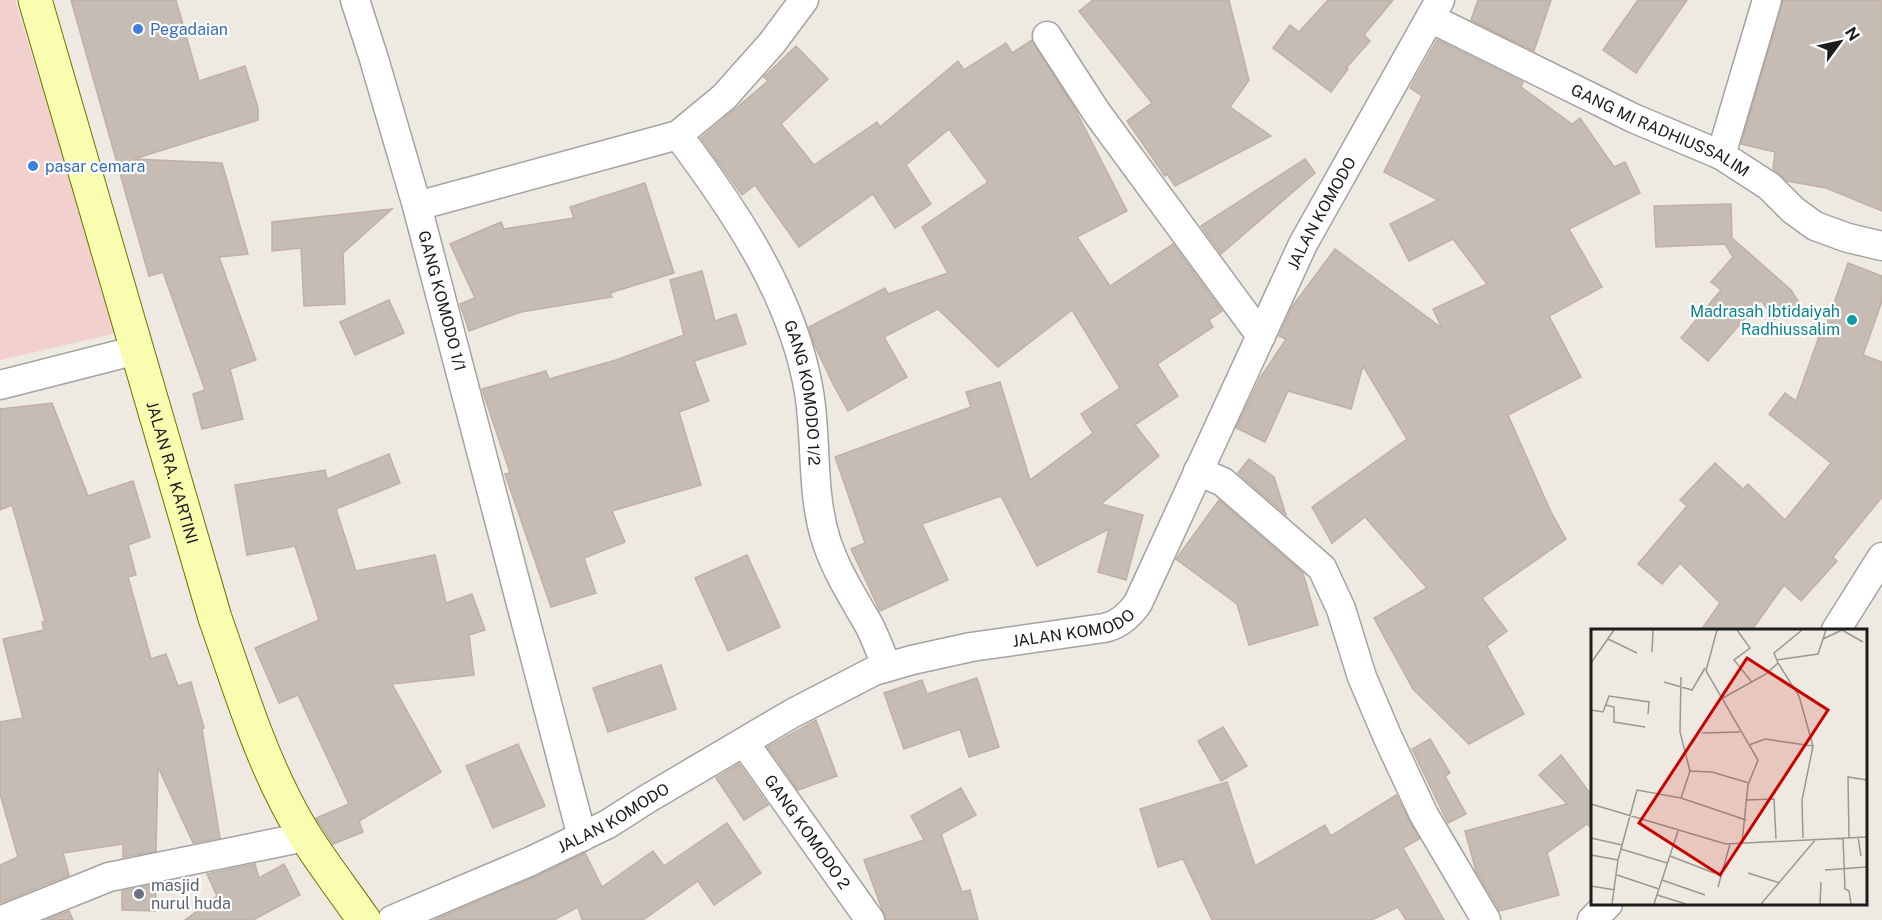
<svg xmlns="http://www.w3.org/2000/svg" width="1882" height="920" font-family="'Public Sans',sans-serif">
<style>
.commercial{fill:#f1d0ce}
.building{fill:#c6bcb4;stroke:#c1b0a3;stroke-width:1.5}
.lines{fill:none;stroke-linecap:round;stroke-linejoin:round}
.street-casing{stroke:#a3a3a3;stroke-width:31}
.secondary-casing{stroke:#687600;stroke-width:35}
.street{stroke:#fff;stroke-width:28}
.secondary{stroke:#f8fdb0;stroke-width:33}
.shop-dot{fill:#3f7fe0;stroke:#fff;stroke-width:2}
.culture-dot{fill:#0f9aa8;stroke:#fff;stroke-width:2}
.worship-dot{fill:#6b7280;stroke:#fff;stroke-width:2}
.labels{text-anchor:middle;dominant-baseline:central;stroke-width:4.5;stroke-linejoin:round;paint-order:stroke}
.shop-label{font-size:16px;fill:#366cbe;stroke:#fff;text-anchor:start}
.street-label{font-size:16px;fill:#1c1c1c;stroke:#fff}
.culture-label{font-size:16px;fill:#0d838f;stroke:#fff;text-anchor:end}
.worship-label{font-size:16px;fill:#5b616d;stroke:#fff;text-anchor:start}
.inset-road{fill:none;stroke:#9a9892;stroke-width:1.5}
.view{fill:#c80300;fill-opacity:0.15;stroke:#c80300;stroke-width:3}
.inset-edge{fill:none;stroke:#1c1c1c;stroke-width:3}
</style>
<rect width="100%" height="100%" fill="#eeeae1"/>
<polygon class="commercial" points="0,0 15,0 117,333 0,360"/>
<g class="building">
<polygon points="71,0 176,0 199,81 245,66 258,108 258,120 134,159 222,163 248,254 219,257 256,360 230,369 243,419 202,429 193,394 205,390 163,272 149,276"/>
<polygon points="1093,0 1229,0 1249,80 1230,107 1271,136 1175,186 1167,174 1165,176 1127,121 1152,103 1079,11"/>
<polygon points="1328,0 1393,0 1364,35 1370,41 1346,68 1348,69 1331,92 1273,48 1290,25 1299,32"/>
<polygon points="1478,0 1551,0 1534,51 1471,20"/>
<polygon points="1638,0 1687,0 1636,73 1603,50"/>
<polygon points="1783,0 1882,0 1882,211 1826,188 1787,181 1773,169 1775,152 1741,144"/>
<polygon points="1032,40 1075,109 1127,211 1077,237 1110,286 1173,244 1222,311 1209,320 1213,327 1157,364 1178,396 1135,425 1159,456 1101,504 1143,515 1126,580 1098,572 1109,529 1037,566 1001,496 922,524 948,580 880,611 851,549 865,543 835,457 971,407 966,392 1000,382 1030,480 1093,433 1081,414 1120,388 1072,310 998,367 938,309 884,337 907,377 848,411 833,384 814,344 809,327 885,288 888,294 948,273 922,227 988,182 949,129 906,165 931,204 895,228 873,194 799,247 755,185 742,195 701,138 768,81 764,77 796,46 828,79 781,124 814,165 877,122 880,127 958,61 964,70 1006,43 1012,53"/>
<polygon points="1437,40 1523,82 1521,87 1572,124 1580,118 1614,167 1625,162 1640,193 1569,229 1602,287 1549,316 1581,377 1508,415 1551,512 1566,539 1482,598 1507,631 1487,646 1524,714 1469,744 1413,689 1374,618 1427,588 1365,517 1332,543 1312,507 1407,439 1363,366 1351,409 1288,391 1265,442 1236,428 1260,378 1286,339 1279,336 1292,307 1335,249 1442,328 1433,309 1487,284 1453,239 1409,261 1390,224 1438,200 1384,172 1422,96 1410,88"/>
<polygon points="1305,159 1315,173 1221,254 1201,226"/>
<polygon points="645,183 674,273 610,293 612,297 521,312 469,331 460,304 475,298 450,244 501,222 504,229 574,218 570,207"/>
<polygon points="1731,204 1732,238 1791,290 1800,304 1774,320 1761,300 1708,361 1681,338 1721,290 1711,282 1733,257 1725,244 1656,247 1654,206"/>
<polygon points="392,209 343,253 345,304 304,306 301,248 272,251 272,222"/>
<polygon points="1848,263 1882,276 1882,301 1863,355 1882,362 1882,497 1833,557 1837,561 1801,601 1784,585 1752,630 1701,630 1720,603 1680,563 1662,584 1638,564 1687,506 1680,500 1715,463 1743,489 1748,484 1785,520 1831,463 1769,414 1785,393 1796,401 1820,334 1822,338"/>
<polygon points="702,271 715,321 736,314 746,344 694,361 709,401 679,412 701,485 612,511 625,542 584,558 596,593 551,607 505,474 510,473 482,389 546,371 549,379 616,360 684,335 670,280"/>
<polygon points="389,300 404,333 355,355 340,322"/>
<polygon points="52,403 88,496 133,481 150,537 128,545 136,575 128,577 151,659 166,654 178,686 191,682 204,728 202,729 220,838 193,843 158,767 156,851 123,857 123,844 63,853 69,875 0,903 0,865 18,857 0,794 0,722 23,718 3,639 44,630 42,622 45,621 12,505 0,510 0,409"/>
<polygon points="389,454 400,483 336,509 356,571 435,555 446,603 472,594 485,630 469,635 474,675 392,684 441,772 359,821 363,832 333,844 316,818 349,804 298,695 279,703 255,648 319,620 295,546 247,555 235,485 325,470 327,479"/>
<polygon points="1249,459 1274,477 1286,515 1238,473"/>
<polygon points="1219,500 1303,573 1318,625 1249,645 1237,604 1176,559"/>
<polygon points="747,555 780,627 728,651 695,578"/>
<polygon points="661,665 676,709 608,732 593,688"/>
<polygon points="977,678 999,747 969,757 960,729 904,749 884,693 922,680 927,694"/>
<polygon points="816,720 837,776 798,790 768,747"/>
<polygon points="1223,727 1247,766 1221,781 1198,741"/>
<polygon points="1430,739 1450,773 1445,776 1466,814 1448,823 1412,749"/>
<polygon points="518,744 545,806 493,828 466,766"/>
<polygon points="1561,755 1593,797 1593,830 1587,824 1547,853 1559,895 1500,911 1476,871 1465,831 1567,804 1539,775"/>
<polygon points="739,764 768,805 744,820 716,778"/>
<polygon points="1227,782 1255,866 1325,825 1331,836 1396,795 1419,839 1403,848 1444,920 1406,920 1398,907 1372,920 1212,920 1183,859 1158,867 1140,809"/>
<polygon points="961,788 976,815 941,834 962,892 970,890 978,920 886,920 864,860 924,840 911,816"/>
<polygon points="727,823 761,873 714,905 698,881 643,920 582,920 578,907 554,920 434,920 537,876 585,853 602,887 653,851 664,866"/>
<polygon points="255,864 259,878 284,864 300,895 253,920 185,920 217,896 207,874"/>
<polygon points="156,884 155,911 122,910 122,891"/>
<polygon points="69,911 73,920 46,920"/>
</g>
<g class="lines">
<g class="street-casing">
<g id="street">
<polyline points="355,0 374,59 417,206"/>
<path id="s1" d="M1432,19L1633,118L1721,155L1769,186L1793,210L1815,226L1848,238L1882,246"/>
<polyline points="1047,36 1097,113 1261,336"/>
<path id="s2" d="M678,135C735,211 793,296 809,392C817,441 811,492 826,540C836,571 853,597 869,625C876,639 881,653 887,667"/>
<polyline points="1721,155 1767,0"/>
<polyline points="0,385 137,350"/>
<polyline points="1198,471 1223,482 1322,568 1341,609 1362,677 1388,738 1424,815 1486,920"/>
<polyline points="1836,630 1882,557"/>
<path id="s3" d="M744,742L870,920"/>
<polyline points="582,837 417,206 678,135 724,97 772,43 804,0"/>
<polyline points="2,920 109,877 305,837"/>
<path id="s4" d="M392,920L531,861L608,824L647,799L793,713L874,671L912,660L971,647L1104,628C1119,625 1129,616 1138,603L1303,244L1440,0"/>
<polyline points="1592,920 1608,904"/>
</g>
</g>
<g class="secondary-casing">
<g id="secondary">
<path id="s5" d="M35,0L215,618C237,680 256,744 286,802C307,844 337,881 364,920"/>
</g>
</g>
<use href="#street" class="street"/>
<use href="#secondary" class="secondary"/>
</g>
<g class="shop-dot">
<circle cx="138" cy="29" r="6"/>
<circle cx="33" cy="166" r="6"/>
</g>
<circle class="culture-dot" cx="1852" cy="320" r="6"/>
<circle class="worship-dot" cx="139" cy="894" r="6"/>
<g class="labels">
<g class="shop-label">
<text x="150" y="29">Pegadaian</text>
<text x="45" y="166">pasar cemara</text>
</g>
<g class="street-label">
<text stroke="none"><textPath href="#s1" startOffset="254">GANG MI RADHIUSSALIM</textPath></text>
<text stroke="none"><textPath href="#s4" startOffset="1252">JALAN KOMODO</textPath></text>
<text transform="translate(442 301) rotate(75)">GANG KOMODO 1/1</text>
<text stroke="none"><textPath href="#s2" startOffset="291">GANG KOMODO 1/2</textPath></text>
<text stroke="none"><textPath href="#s5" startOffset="492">JALAN RA. KARTINI</textPath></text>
<text stroke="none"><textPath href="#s4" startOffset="748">JALAN KOMODO</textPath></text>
<text stroke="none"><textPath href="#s4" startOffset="244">JALAN KOMODO</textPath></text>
<text stroke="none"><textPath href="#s3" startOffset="110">GANG KOMODO 2</textPath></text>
</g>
<g class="culture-label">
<text x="1840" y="311">Madrasah Ibtidaiyah<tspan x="1840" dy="18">Radhiussalim</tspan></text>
</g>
<g class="worship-label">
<text x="151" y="885">masjid<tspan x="151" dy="18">nurul huda</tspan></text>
</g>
</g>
<g transform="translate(1591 629)">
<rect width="276" height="276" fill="#eeeae1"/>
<path class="inset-road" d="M126,1L115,42L167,131L157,156L151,214M146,1L159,19L143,31L160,52M251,1L272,13M17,10L46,24M232,10L251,1M61,23L62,1M185,31L227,25L235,1M0,34L23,1M187,34L208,67L222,117L211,171L212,209M90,48L89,103L99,142L90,169L155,191M73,53L101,61L114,39M132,69L175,45L187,34L183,24L211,1M15,76L23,78V93L54,98M0,81L12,83L18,67L58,73L57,85M111,104L149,103M158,116L174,110L222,117M99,142L121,143L158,154M156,171L183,170L185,210M0,175L135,215L276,208M267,208L270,227M0,209L31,216M252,209L254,260L258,262L260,275M258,209L257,148L276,151M30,220L76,234M0,226L27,231M79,227L123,244M234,241L276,238M157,244L189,254M26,246L68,260M71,251L114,266M0,257L24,261M127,258L139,215M66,266L95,275M21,275L27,231L46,161L90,169M63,275L87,202M170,275L225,210M229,275L230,253"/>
<path class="view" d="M156,29L237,81L129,246L48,194Z"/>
<rect width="276" height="276" class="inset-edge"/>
</g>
<g transform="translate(1840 42) rotate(57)" stroke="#ffffff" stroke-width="4.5" paint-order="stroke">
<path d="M0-4.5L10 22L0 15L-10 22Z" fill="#1c1c1c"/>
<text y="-9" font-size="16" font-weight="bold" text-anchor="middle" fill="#1c1c1c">N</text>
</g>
</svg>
